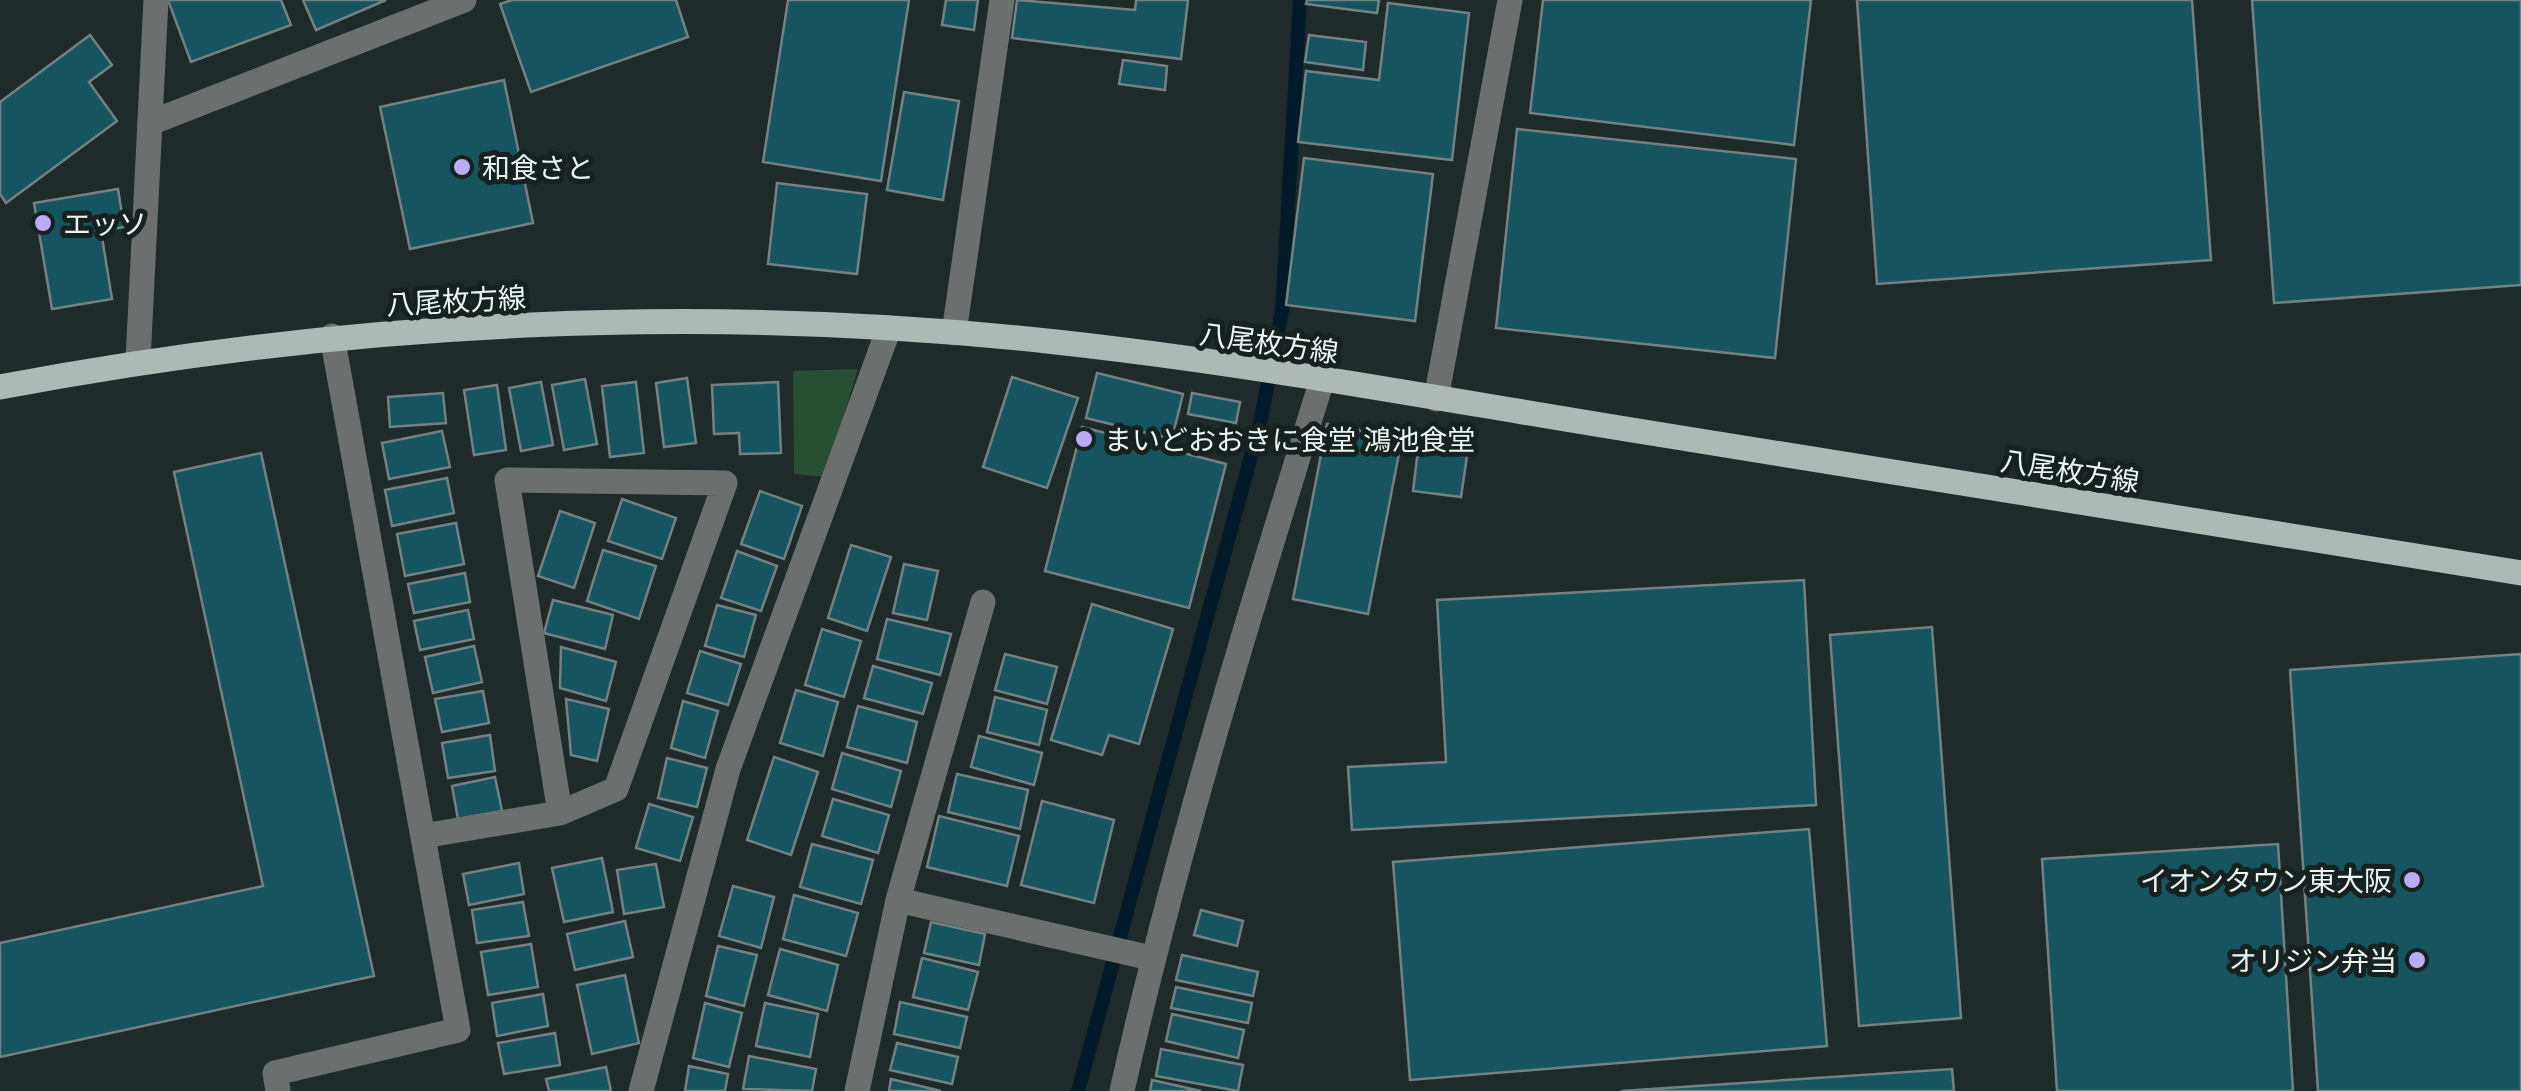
<svg xmlns="http://www.w3.org/2000/svg" width="2521" height="1091" font-family="'Noto Serif','Noto Sans JP',serif">
<style>
.green{fill:#284e33}
.lines{fill:none;stroke-linecap:round;stroke-linejoin:round}
.stream{stroke:#001a29;stroke-width:14}
.building{fill:#165560;stroke:#738183;stroke-width:2.5}
.minor{stroke:#6b706e;stroke-width:25}
.major{stroke:#aeb9b5;stroke-width:25}
.poi-dot{fill:#bbaaf6;stroke:#162120;stroke-width:4}
.labels{text-anchor:middle;dominant-baseline:central;stroke-width:10;stroke-linejoin:round;paint-order:stroke}
.poi-label{font-size:28px;fill:#edf5f4;stroke:#162120;text-anchor:start}
.street-label{font-size:28px;fill:#edf5f4;stroke:#162120}
</style>
<rect width="100%" height="100%" fill="#1f2b2a"/>
<polygon class="green" points="858,369 825,477 794,474 793,371"/>
<g class="lines">
<polyline class="stream" points="1078,1091 1260,423 1282,311 1300,0"/>
</g>
<g class="building">
<polygon points="168,0 281,0 291,25 191,62"/>
<polygon points="303,0 386,0 316,30"/>
<polygon points="512,0 676,0 688,37 531,92 500,4"/>
<polygon points="788,0 909,0 881,181 763,162"/>
<polygon points="946,0 978,0 974,30 942,25"/>
<polygon points="1017,0 1135,10 1136,0 1188,0 1181,59 1012,38"/>
<polygon points="1307,0 1379,0 1377,13 1306,4"/>
<polygon points="1543,0 1811,0 1794,145 1530,113"/>
<polygon points="1857,0 2192,0 2211,260 1877,284"/>
<polygon points="2252,0 2521,0 2521,285 2274,303"/>
<polygon points="1388,3 1469,13 1452,160 1298,142 1306,71 1379,80"/>
<polygon points="90,35 112,65 89,82 117,121 6,203 0,194 0,102"/>
<polygon points="1309,35 1366,42 1363,70 1305,62"/>
<polygon points="1123,60 1167,66 1165,90 1119,84"/>
<polygon points="504,80 533,223 410,249 380,107"/>
<polygon points="904,92 959,101 943,200 887,190"/>
<polygon points="1517,129 1796,159 1775,358 1496,328"/>
<polygon points="1304,158 1433,174 1415,321 1286,305"/>
<polygon points="777,183 867,194 857,274 768,264"/>
<polygon points="118,189 124,227 101,231 112,299 52,309 34,203"/>
<polygon points="1097,373 1183,394 1172,439 1086,418"/>
<polygon points="1012,377 1078,398 1047,488 983,467"/>
<polygon points="687,378 696,443 664,447 656,383"/>
<polygon points="585,379 597,444 564,450 552,385"/>
<polygon points="541,382 553,445 521,451 509,388"/>
<polygon points="636,382 644,453 610,457 602,386"/>
<polygon points="778,382 781,453 740,454 739,433 714,434 712,385"/>
<polygon points="497,385 506,450 474,455 464,390"/>
<polygon points="443,393 446,423 390,427 388,397"/>
<polygon points="1192,393 1240,402 1236,423 1188,414"/>
<polygon points="1327,424 1402,438 1368,614 1293,599"/>
<polygon points="1082,427 1226,464 1189,608 1045,571"/>
<polygon points="442,431 450,467 389,479 382,443"/>
<polygon points="1418,450 1467,456 1461,497 1413,491"/>
<polygon points="261,453 374,976 0,1057 0,943 263,886 174,472"/>
<polygon points="447,478 454,513 392,526 385,490"/>
<polygon points="760,491 802,506 784,559 741,544"/>
<polygon points="622,499 676,518 662,559 608,541"/>
<polygon points="560,511 595,523 574,588 538,576"/>
<polygon points="456,523 464,564 405,576 397,534"/>
<polygon points="851,545 891,557 867,631 828,618"/>
<polygon points="603,550 656,566 639,619 587,601"/>
<polygon points="737,551 777,566 761,611 721,598"/>
<polygon points="904,564 938,571 927,620 893,613"/>
<polygon points="465,573 470,602 414,613 408,584"/>
<polygon points="1804,580 1816,805 1352,830 1348,767 1446,762 1437,600"/>
<polygon points="553,600 613,615 605,649 544,633"/>
<polygon points="1092,604 1173,629 1139,744 1109,735 1102,755 1051,740"/>
<polygon points="717,605 756,615 744,657 705,646"/>
<polygon points="468,610 474,639 420,650 414,621"/>
<polygon points="887,619 951,634 940,675 877,659"/>
<polygon points="1932,627 1961,1018 1859,1026 1830,635"/>
<polygon points="822,629 861,641 844,697 805,685"/>
<polygon points="474,646 482,682 433,693 425,657"/>
<polygon points="561,647 616,662 606,701 560,688"/>
<polygon points="700,651 741,664 728,705 687,693"/>
<polygon points="1005,654 1057,667 1047,704 995,690"/>
<polygon points="2521,654 2521,1091 2318,1091 2290,670"/>
<polygon points="873,666 932,683 923,714 864,698"/>
<polygon points="796,690 838,702 823,756 780,743"/>
<polygon points="483,691 489,723 442,732 435,699"/>
<polygon points="995,697 1047,710 1039,745 987,732"/>
<polygon points="566,699 609,709 597,761 571,755"/>
<polygon points="683,701 718,711 705,758 671,748"/>
<polygon points="858,706 917,722 907,763 847,747"/>
<polygon points="490,735 495,771 448,778 442,743"/>
<polygon points="979,736 1042,753 1034,785 971,767"/>
<polygon points="842,753 901,771 891,807 832,789"/>
<polygon points="774,757 818,772 791,855 747,840"/>
<polygon points="667,758 707,768 697,807 658,798"/>
<polygon points="957,774 1028,790 1020,829 948,812"/>
<polygon points="495,777 502,811 458,819 452,786"/>
<polygon points="833,799 889,815 878,853 822,836"/>
<polygon points="1042,801 1114,820 1094,903 1021,885"/>
<polygon points="649,804 693,817 680,861 636,848"/>
<polygon points="939,816 1019,836 1007,886 927,867"/>
<polygon points="1809,829 1827,1046 1410,1080 1393,862"/>
<polygon points="812,844 873,860 861,904 800,887"/>
<polygon points="2278,844 2293,1091 2057,1091 2042,859"/>
<polygon points="602,858 613,912 564,922 552,868"/>
<polygon points="519,863 524,894 469,905 463,874"/>
<polygon points="656,864 664,907 624,914 617,870"/>
<polygon points="733,886 774,897 761,948 719,936"/>
<polygon points="794,895 858,913 846,956 783,939"/>
<polygon points="523,902 529,936 477,943 472,910"/>
<polygon points="1201,910 1243,921 1237,946 1194,935"/>
<polygon points="625,921 633,957 575,970 567,934"/>
<polygon points="931,922 985,934 979,965 924,953"/>
<polygon points="531,944 538,987 488,995 481,952"/>
<polygon points="718,946 757,955 744,1006 706,996"/>
<polygon points="780,949 838,965 827,1011 768,995"/>
<polygon points="1182,955 1258,972 1253,996 1176,980"/>
<polygon points="922,958 978,972 968,1010 913,997"/>
<polygon points="625,975 639,1043 592,1054 577,985"/>
<polygon points="1176,987 1252,1003 1248,1023 1171,1008"/>
<polygon points="543,994 548,1026 497,1036 492,1003"/>
<polygon points="900,1002 967,1017 960,1048 894,1034"/>
<polygon points="705,1003 742,1013 729,1067 693,1058"/>
<polygon points="765,1003 818,1014 810,1057 756,1046"/>
<polygon points="1172,1014 1244,1030 1238,1058 1166,1041"/>
<polygon points="555,1033 560,1065 504,1074 498,1043"/>
<polygon points="897,1043 958,1057 952,1084 890,1070"/>
<polygon points="1161,1049 1243,1065 1238,1091 1156,1076"/>
<polygon points="749,1056 816,1069 812,1091 743,1089"/>
<polygon points="689,1066 728,1074 725,1091 685,1091"/>
<polygon points="606,1067 611,1091 549,1091 546,1079"/>
<polygon points="1952,1069 1954,1091 1621,1091"/>
<polygon points="891,1079 941,1091 889,1091"/>
<polygon points="1152,1080 1201,1091 1150,1091"/>
</g>
<g class="lines">
<g class="minor">
<polyline points="150,123 464,0"/>
<polyline points="954,333 1002,0"/>
<polyline points="138,361 156,0"/>
<polyline points="1436,399 1510,0"/>
<polyline points="423,836 560,813 616,789 725,483 507,480 560,813"/>
<polyline points="898,900 983,602"/>
<polyline points="278,1091 275,1073 458,1030 332,336"/>
<polyline points="641,1091 728,769 889,328"/>
<polyline points="857,1091 898,900 1151,958"/>
<path d="M1122,1091C1176,851 1249,615 1322,380"/>
</g>
<path class="major" d="M0,387C347,321 704,303 1056,342C1259,364 1461,403 1663,435C1949,481 2235,527 2521,573"/>
</g>
<g class="poi-dot">
<circle cx="462" cy="167" r="10"/>
<circle cx="43" cy="223" r="10"/>
<circle cx="1084" cy="439" r="10"/>
<circle cx="2412" cy="880" r="10"/>
<circle cx="2417" cy="960" r="10"/>
</g>
<g class="labels">
<g class="poi-label">
<text x="482" y="167">和食さと</text>
<text x="63" y="223">エッソ</text>
<text x="1104" y="439">まいどおおきに食堂 鴻池食堂</text>
<text x="2392" y="880" text-anchor="end">イオンタウン東大阪</text>
<text x="2397" y="960" text-anchor="end">オリジン弁当</text>
</g>
<g class="street-label">
<text transform="translate(456 300) rotate(-3)">八尾枚方線</text>
<text transform="translate(1269 342) rotate(8)">八尾枚方線</text>
<text transform="translate(2070 470) rotate(9)">八尾枚方線</text>
</g>
</g>
</svg>
